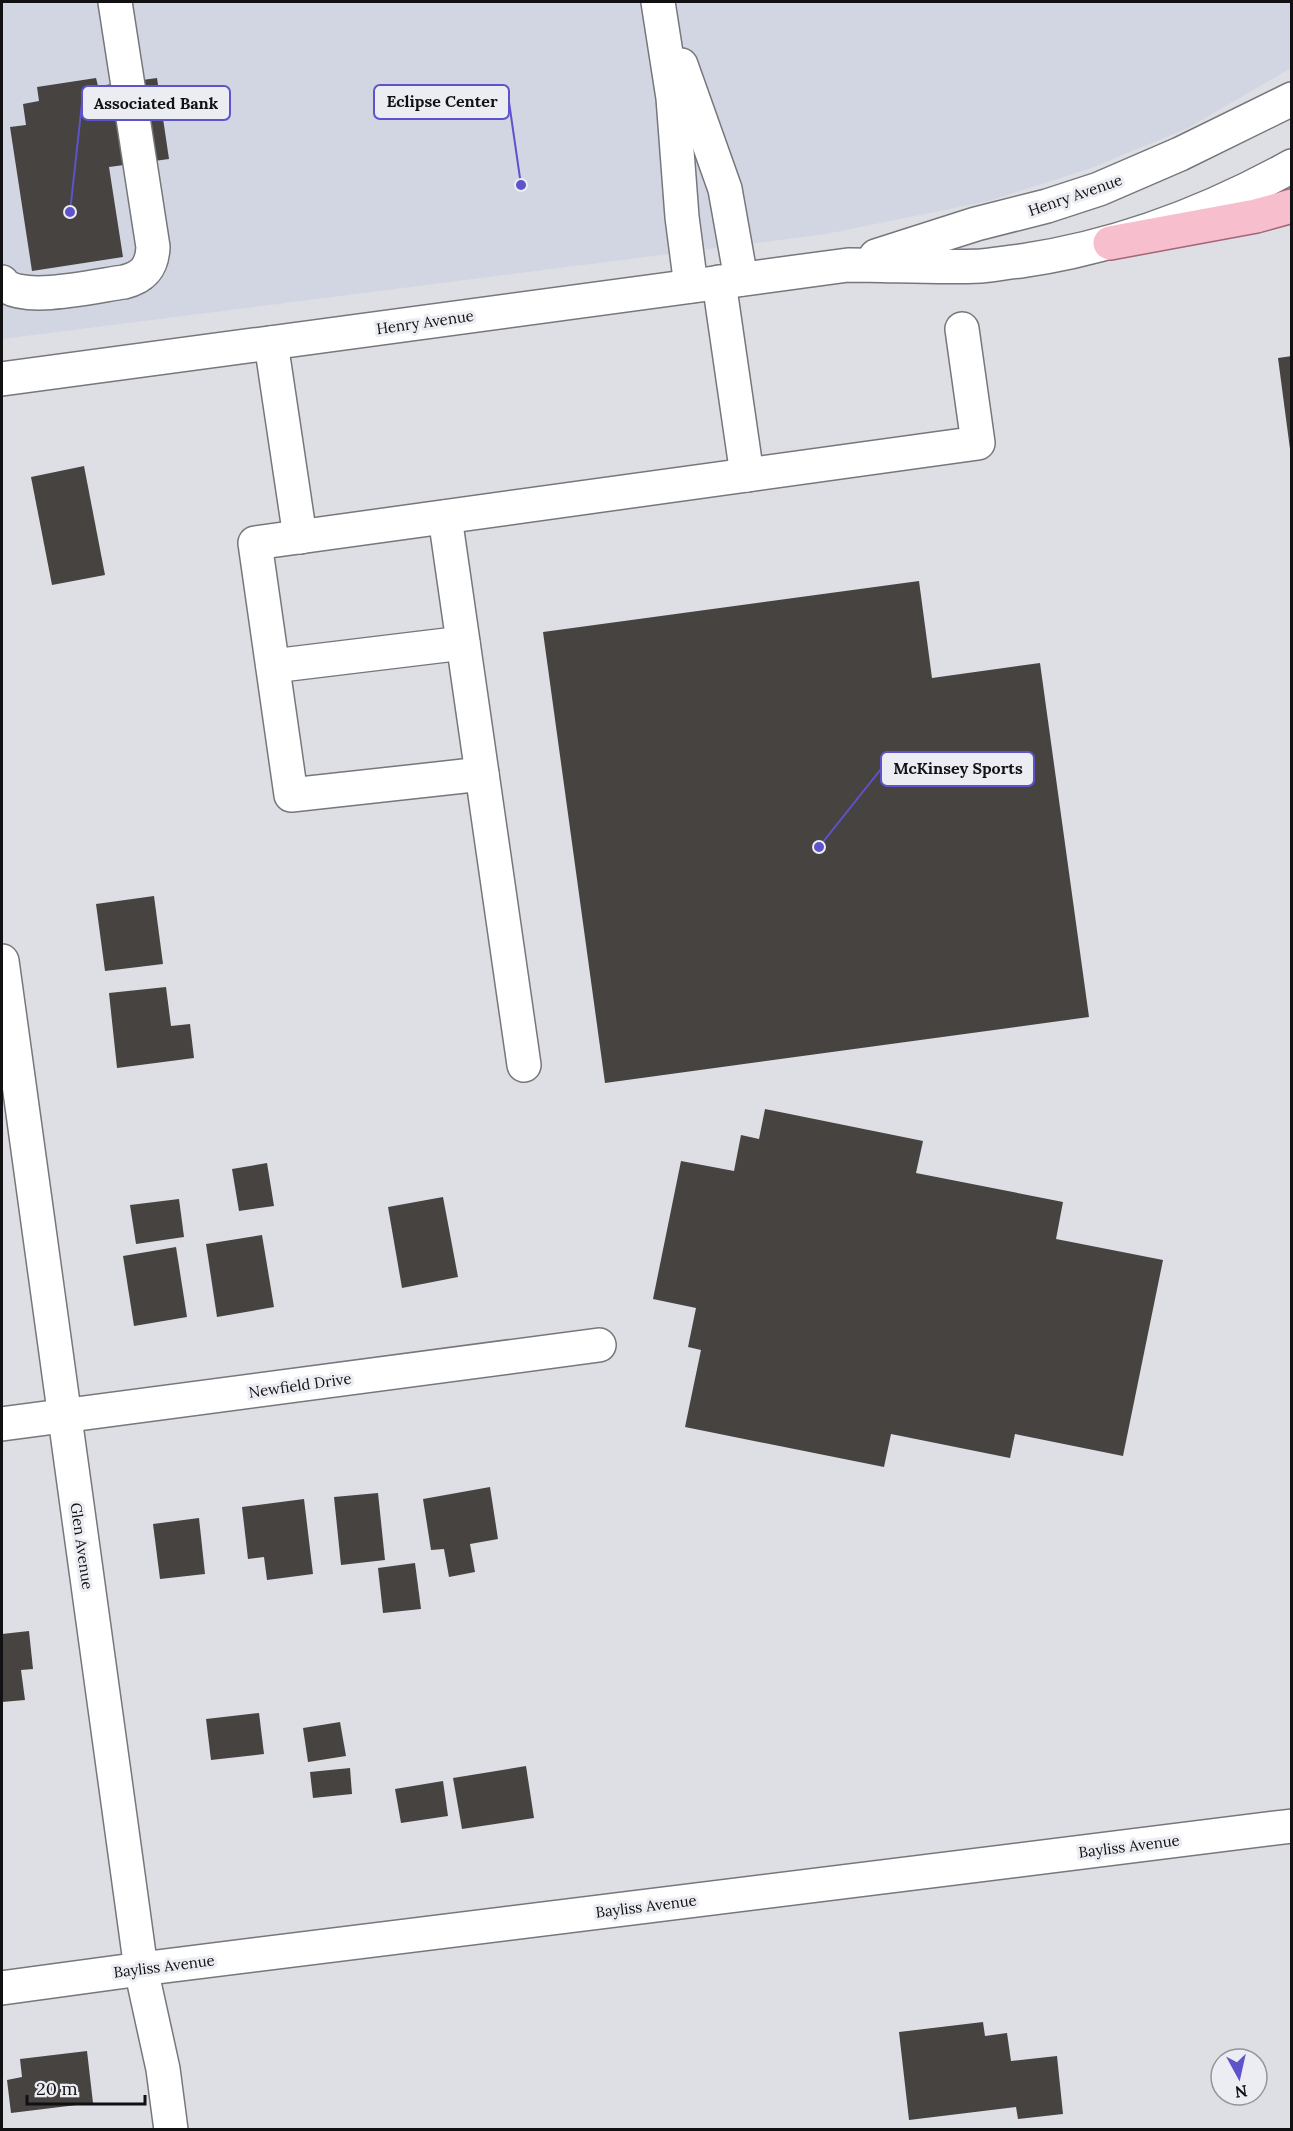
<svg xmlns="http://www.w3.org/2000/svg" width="1293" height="2131" font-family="Lora,serif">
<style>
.built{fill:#d2d6e2}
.building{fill:#474341}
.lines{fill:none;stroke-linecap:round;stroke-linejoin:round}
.minor-casing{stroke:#75777b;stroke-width:36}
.major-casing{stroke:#a36577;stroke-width:36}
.minor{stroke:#fff;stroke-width:33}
.major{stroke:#f7bece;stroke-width:33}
.labels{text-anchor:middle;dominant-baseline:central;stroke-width:6;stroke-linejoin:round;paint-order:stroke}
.street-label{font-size:15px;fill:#111113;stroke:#ebedf2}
.leader{fill:none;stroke:#5f53cc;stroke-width:2}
.callout-dot{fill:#5f53cc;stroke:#ebedf2;stroke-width:2}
.callout{fill:#ebedf2;stroke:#5f53cc;stroke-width:2}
.callout-label{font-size:16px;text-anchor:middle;font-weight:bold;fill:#111113}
</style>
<rect width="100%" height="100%" fill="#dedfe4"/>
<polygon class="built" points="2,2 1291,2 1291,68 1188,128 1091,168 989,201 826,234 2,339"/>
<g class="building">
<polygon points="96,78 98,86 157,78 169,159 109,167 123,257 32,271 10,127 26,125 23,104 39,101 37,87"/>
<polygon points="1292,356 1292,449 1290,449 1278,358"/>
<polygon points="84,466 105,575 52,585 31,477"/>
<polygon points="919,581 932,678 1040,663 1089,1017 605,1083 543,632"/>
<polygon points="154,896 163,964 105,971 96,904"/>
<polygon points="166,987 171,1026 190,1024 194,1058 117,1068 109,993"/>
<polygon points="765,1109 923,1141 916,1173 1063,1202 1056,1239 1163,1260 1123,1456 1015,1434 1010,1458 891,1434 884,1467 685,1427 701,1350 688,1347 696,1308 653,1299 681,1161 734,1171 741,1135 759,1139"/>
<polygon points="267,1163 274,1206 239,1211 232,1169"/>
<polygon points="443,1197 458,1277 402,1288 388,1207"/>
<polygon points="179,1199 184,1237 136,1244 130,1205"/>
<polygon points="262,1235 274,1307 217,1317 206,1244"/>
<polygon points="176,1247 187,1317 134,1326 123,1256"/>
<polygon points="490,1487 498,1539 470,1544 475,1572 449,1577 444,1549 431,1550 423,1499"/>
<polygon points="378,1493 385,1560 341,1565 334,1497"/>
<polygon points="304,1499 313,1574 267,1580 264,1557 248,1559 242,1507"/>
<polygon points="199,1518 205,1574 160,1579 153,1524"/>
<polygon points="415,1563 421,1609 383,1613 378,1568"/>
<polygon points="29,1631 33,1669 21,1670 25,1700 2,1702 2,1634"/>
<polygon points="259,1713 264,1754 211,1760 206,1719"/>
<polygon points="340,1722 346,1756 308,1762 303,1728"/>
<polygon points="526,1766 534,1818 462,1829 453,1778"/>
<polygon points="350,1768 352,1794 313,1798 310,1772"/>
<polygon points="443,1781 448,1816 401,1823 395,1789"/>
<polygon points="983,2022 985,2036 1007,2033 1011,2061 1057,2056 1063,2114 1018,2119 1016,2107 909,2120 899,2032"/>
<polygon points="87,2051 93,2103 11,2113 7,2080 22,2077 20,2059"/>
</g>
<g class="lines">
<g class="minor-casing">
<g id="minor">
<polyline points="658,2 673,98 682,217 691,286"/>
<polyline points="681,65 725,189 741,279"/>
<polyline points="876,256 976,224 1047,206 1099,189 1180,154 1292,99"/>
<path d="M2,282C17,305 99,285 124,282C144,277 152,267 153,247L115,2"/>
<polyline points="719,282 747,475"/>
<polyline points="271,343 300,537"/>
<path d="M2,379L848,265C892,265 937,268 981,266C994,265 1008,262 1021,261C1117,247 1207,213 1292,166"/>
<polyline points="445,517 524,1065"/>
<polyline points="273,666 463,643"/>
<polyline points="482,774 291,795 255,543 978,443 962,329"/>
<polyline points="2,961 141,1969 163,2069 171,2130"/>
<polyline points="2,1424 599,1345"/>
<polyline points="2,1988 141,1969 1292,1826"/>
</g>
</g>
<g class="major-casing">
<polyline id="major" points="1110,243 1256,216 1292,206"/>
</g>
<use href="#minor" class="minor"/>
<use href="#major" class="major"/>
</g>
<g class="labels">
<g class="street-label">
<text transform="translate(1075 195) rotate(-19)">Henry Avenue</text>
<text transform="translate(425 322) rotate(-8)">Henry Avenue</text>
<text transform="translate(300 1385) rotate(-8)">Newfield Drive</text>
<text transform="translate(82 1546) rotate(82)">Glen Avenue</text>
<text transform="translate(1129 1846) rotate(-7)">Bayliss Avenue</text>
<text transform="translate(646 1906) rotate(-7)">Bayliss Avenue</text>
<text transform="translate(164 1966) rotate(-7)">Bayliss Avenue</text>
</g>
</g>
<path class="leader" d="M521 185L509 102M70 212L82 103M819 847L881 769"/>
<g class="callout-dot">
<circle cx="521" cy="185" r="6"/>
<circle cx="70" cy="212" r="6"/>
<circle cx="819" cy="847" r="6"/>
</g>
<g class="callout">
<rect x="374" y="85" width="135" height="34" rx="6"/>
<rect x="82" y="86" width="148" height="34" rx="6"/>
<rect x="881" y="752" width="153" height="34" rx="6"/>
</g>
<g class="callout-label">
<text x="442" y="107">Eclipse Center</text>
<text x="156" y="109">Associated Bank</text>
<text x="958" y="774">McKinsey Sports</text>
</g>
<rect width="1293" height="2131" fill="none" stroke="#111113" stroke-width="6"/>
<g transform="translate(1239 2077) rotate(172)"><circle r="28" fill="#ebedf2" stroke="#949599" stroke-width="1.5"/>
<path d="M0-4.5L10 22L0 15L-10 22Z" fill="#5f53cc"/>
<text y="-9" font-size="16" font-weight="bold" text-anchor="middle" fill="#111113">N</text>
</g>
<path d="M27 2095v9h118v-9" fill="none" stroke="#111113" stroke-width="3"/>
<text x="36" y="2095" font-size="18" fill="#111113" stroke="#ebedf2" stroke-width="4.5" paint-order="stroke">20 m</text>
</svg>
